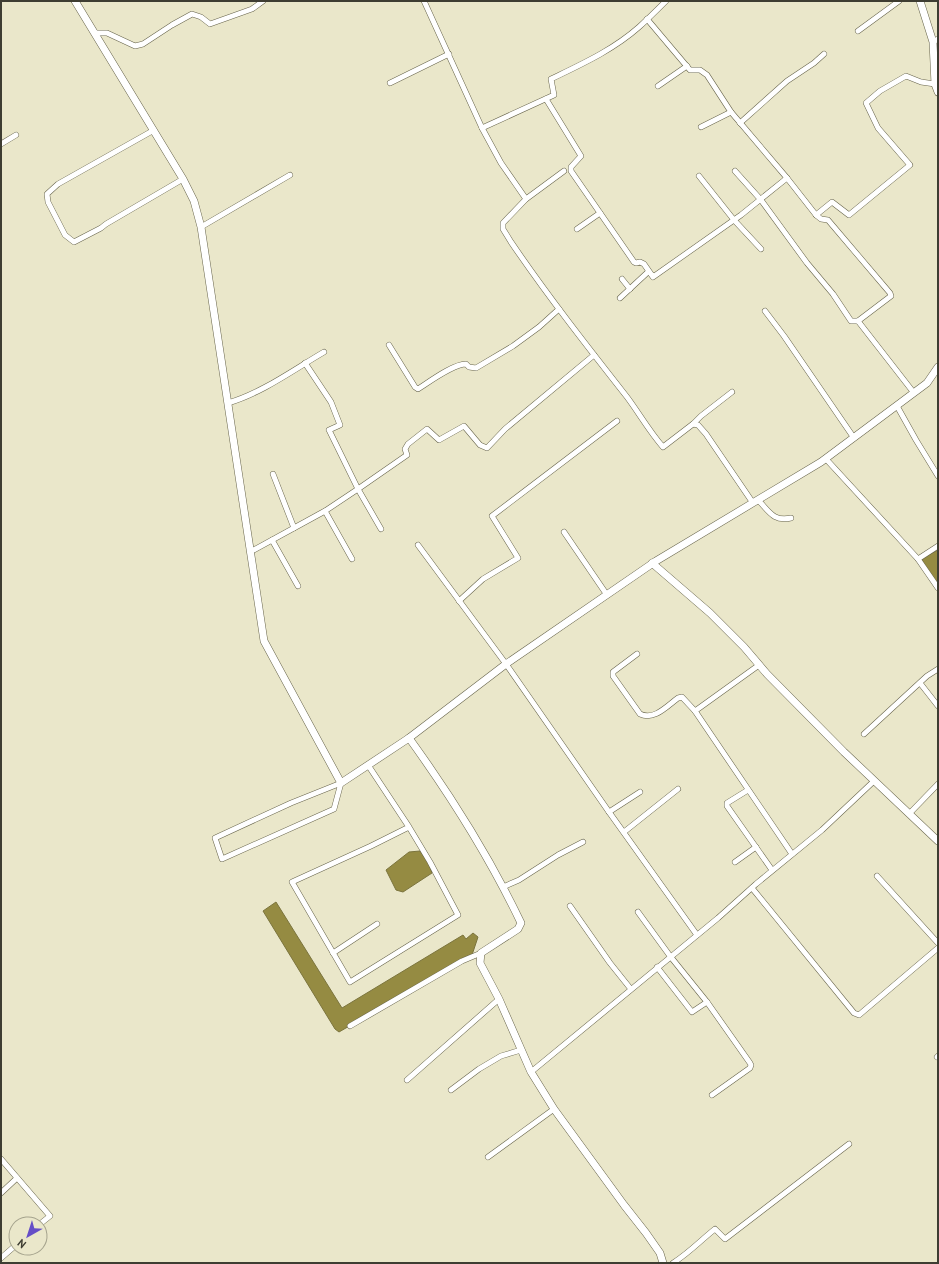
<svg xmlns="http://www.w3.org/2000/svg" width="939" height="1264" font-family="'PT Sans',sans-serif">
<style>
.water{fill:#958b42;stroke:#7b743d}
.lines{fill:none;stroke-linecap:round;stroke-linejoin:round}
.street-casing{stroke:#67644b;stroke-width:6}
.secondary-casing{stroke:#67644b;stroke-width:8}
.street{stroke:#fff;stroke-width:5}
.secondary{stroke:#fff;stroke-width:7}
</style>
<rect width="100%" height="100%" fill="#eae7ca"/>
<g class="water">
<polygon points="938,550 938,587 921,562 923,558"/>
<polygon points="420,851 428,862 432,873 403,892 396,890 386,870 409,852"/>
<polygon points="276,902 342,1008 463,935 466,939 473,933 478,937 472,955 339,1032 335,1029 263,911"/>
</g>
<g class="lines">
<g class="street-casing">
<g id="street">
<path d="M424,1L482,128L501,163L526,199L503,223V229L511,242C547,295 587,346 627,397C639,413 649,431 663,447L693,424L698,425L706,434L753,503"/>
<polyline points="647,19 690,70 700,70 707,75 731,112 787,178 816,215 821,219 828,220 890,293 891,296 858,321 914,393"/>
<polyline points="858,31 899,1"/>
<polyline points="95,33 107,33 135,46 143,44 172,25 192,14 201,17 210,24 252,9 263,1"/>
<polyline points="933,42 938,39"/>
<polyline points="390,83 449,54"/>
<polyline points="658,86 687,66"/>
<polyline points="546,99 581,156 571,167 571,171 634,262 636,263 640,262 644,264 653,277 741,215 787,178"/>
<polyline points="740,123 787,81 814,63 824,54"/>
<polyline points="701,127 731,112"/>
<path d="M482,128L554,95L551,79C582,64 613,50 639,27C648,19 657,10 666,1"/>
<polyline points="154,130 58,184 47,194 48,202 65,235 74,242 101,228 106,224 183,179"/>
<polyline points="1,144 16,135"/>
<polyline points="735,171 761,200 807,263 833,294 851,321 858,321"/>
<polyline points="699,176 734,220 761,249"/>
<polyline points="526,199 564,171"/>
<polyline points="816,215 832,202 849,215 910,165 878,128 866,103 880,91 906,76 921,82 935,84"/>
<polyline points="201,227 290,175"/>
<polyline points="577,229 600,213"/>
<polyline points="622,279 630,289"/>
<polyline points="620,298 648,272"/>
<polyline points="765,311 784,336 854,438"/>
<path d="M389,345L415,387L418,389C429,382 453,364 466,364L469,367L476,368L513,346L539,327L559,309"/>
<path d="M228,403C262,393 293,370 324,352"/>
<polyline points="897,406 916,440 938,476"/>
<polyline points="693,424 701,416 732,392"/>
<polyline points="826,459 918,559 938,588"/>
<polyline points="273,474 294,528"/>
<path d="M758,500C769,511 773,522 791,518"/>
<polyline points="325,511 352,559"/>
<polyline points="381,529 358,489 407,455 405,449 408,444 427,429 439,440 464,426 480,445 487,448 505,429 594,355"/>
<polyline points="564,532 607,595"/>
<polyline points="272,540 298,586"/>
<polyline points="418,545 506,664 609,812 697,935"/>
<polyline points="250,552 325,511 358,489 329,430 340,425 331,402 305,363"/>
<polyline points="918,559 938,546"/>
<polyline points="459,601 483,579 518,558 492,516 617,421"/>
<path d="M637,654L613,672V676L640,714C654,721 667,706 678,698L682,697L695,711"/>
<polyline points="759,665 695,711 792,854"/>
<polyline points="920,683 938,706"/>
<polyline points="864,734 927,676 938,669"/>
<polyline points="368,765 409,827 430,862 458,915 350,982 292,882 371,846 409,827"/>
<polygon points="341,783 334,809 222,859 215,838 291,803"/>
<polyline points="748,790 727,803 727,806 772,870"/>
<polyline points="609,812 640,792"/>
<polyline points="909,814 938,784"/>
<polyline points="624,832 678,789"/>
<polyline points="735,862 756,847"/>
<polyline points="877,876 938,943"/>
<polyline points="503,887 519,880 558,855 583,842"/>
<polyline points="752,888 854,1013 859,1015 938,948"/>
<polyline points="570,906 610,963 630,988"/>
<polyline points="638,912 670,956 707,1002 750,1063 751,1065 750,1068 712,1095"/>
<polyline points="333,953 377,924"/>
<polyline points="657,967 692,1012 707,1002"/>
<polyline points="350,1026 462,961 481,953"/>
<polyline points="937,1057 938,1056"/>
<polyline points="531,1072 718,918 756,884 822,830 874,781"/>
<polyline points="407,1080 499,999"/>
<polyline points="451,1090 479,1069 501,1056 521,1050"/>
<polyline points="488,1157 554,1109"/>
<polyline points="1,1159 50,1216 40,1224"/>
<polyline points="1,1193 17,1178"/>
<polyline points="1,1258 16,1245"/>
<path d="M673,1263C689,1253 701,1240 715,1229L725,1239L849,1144"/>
</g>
</g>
<g class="secondary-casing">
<g id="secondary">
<polyline points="75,1 183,179 194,201 201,227 264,641 341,783 409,738 506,664 656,561 821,462 927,383 938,367"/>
<polyline points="920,1 933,42 935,84 938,92"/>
<polyline points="652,563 710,613 744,647 767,674 844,752 938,841"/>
<path d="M409,738C451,796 490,858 521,923L518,929L481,953L480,963L499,999L531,1072L554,1109L624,1205L646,1233L660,1253L663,1263"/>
</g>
</g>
<use href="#street" class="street"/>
<use href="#secondary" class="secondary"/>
</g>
<rect width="939" height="1264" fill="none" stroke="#3e3d32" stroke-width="4"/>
<g transform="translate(28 1236) rotate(219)"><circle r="19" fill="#eae7ca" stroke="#a5a38d"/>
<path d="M0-3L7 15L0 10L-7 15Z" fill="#654ec7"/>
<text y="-6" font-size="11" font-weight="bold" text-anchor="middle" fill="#3e3d32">N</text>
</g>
</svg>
